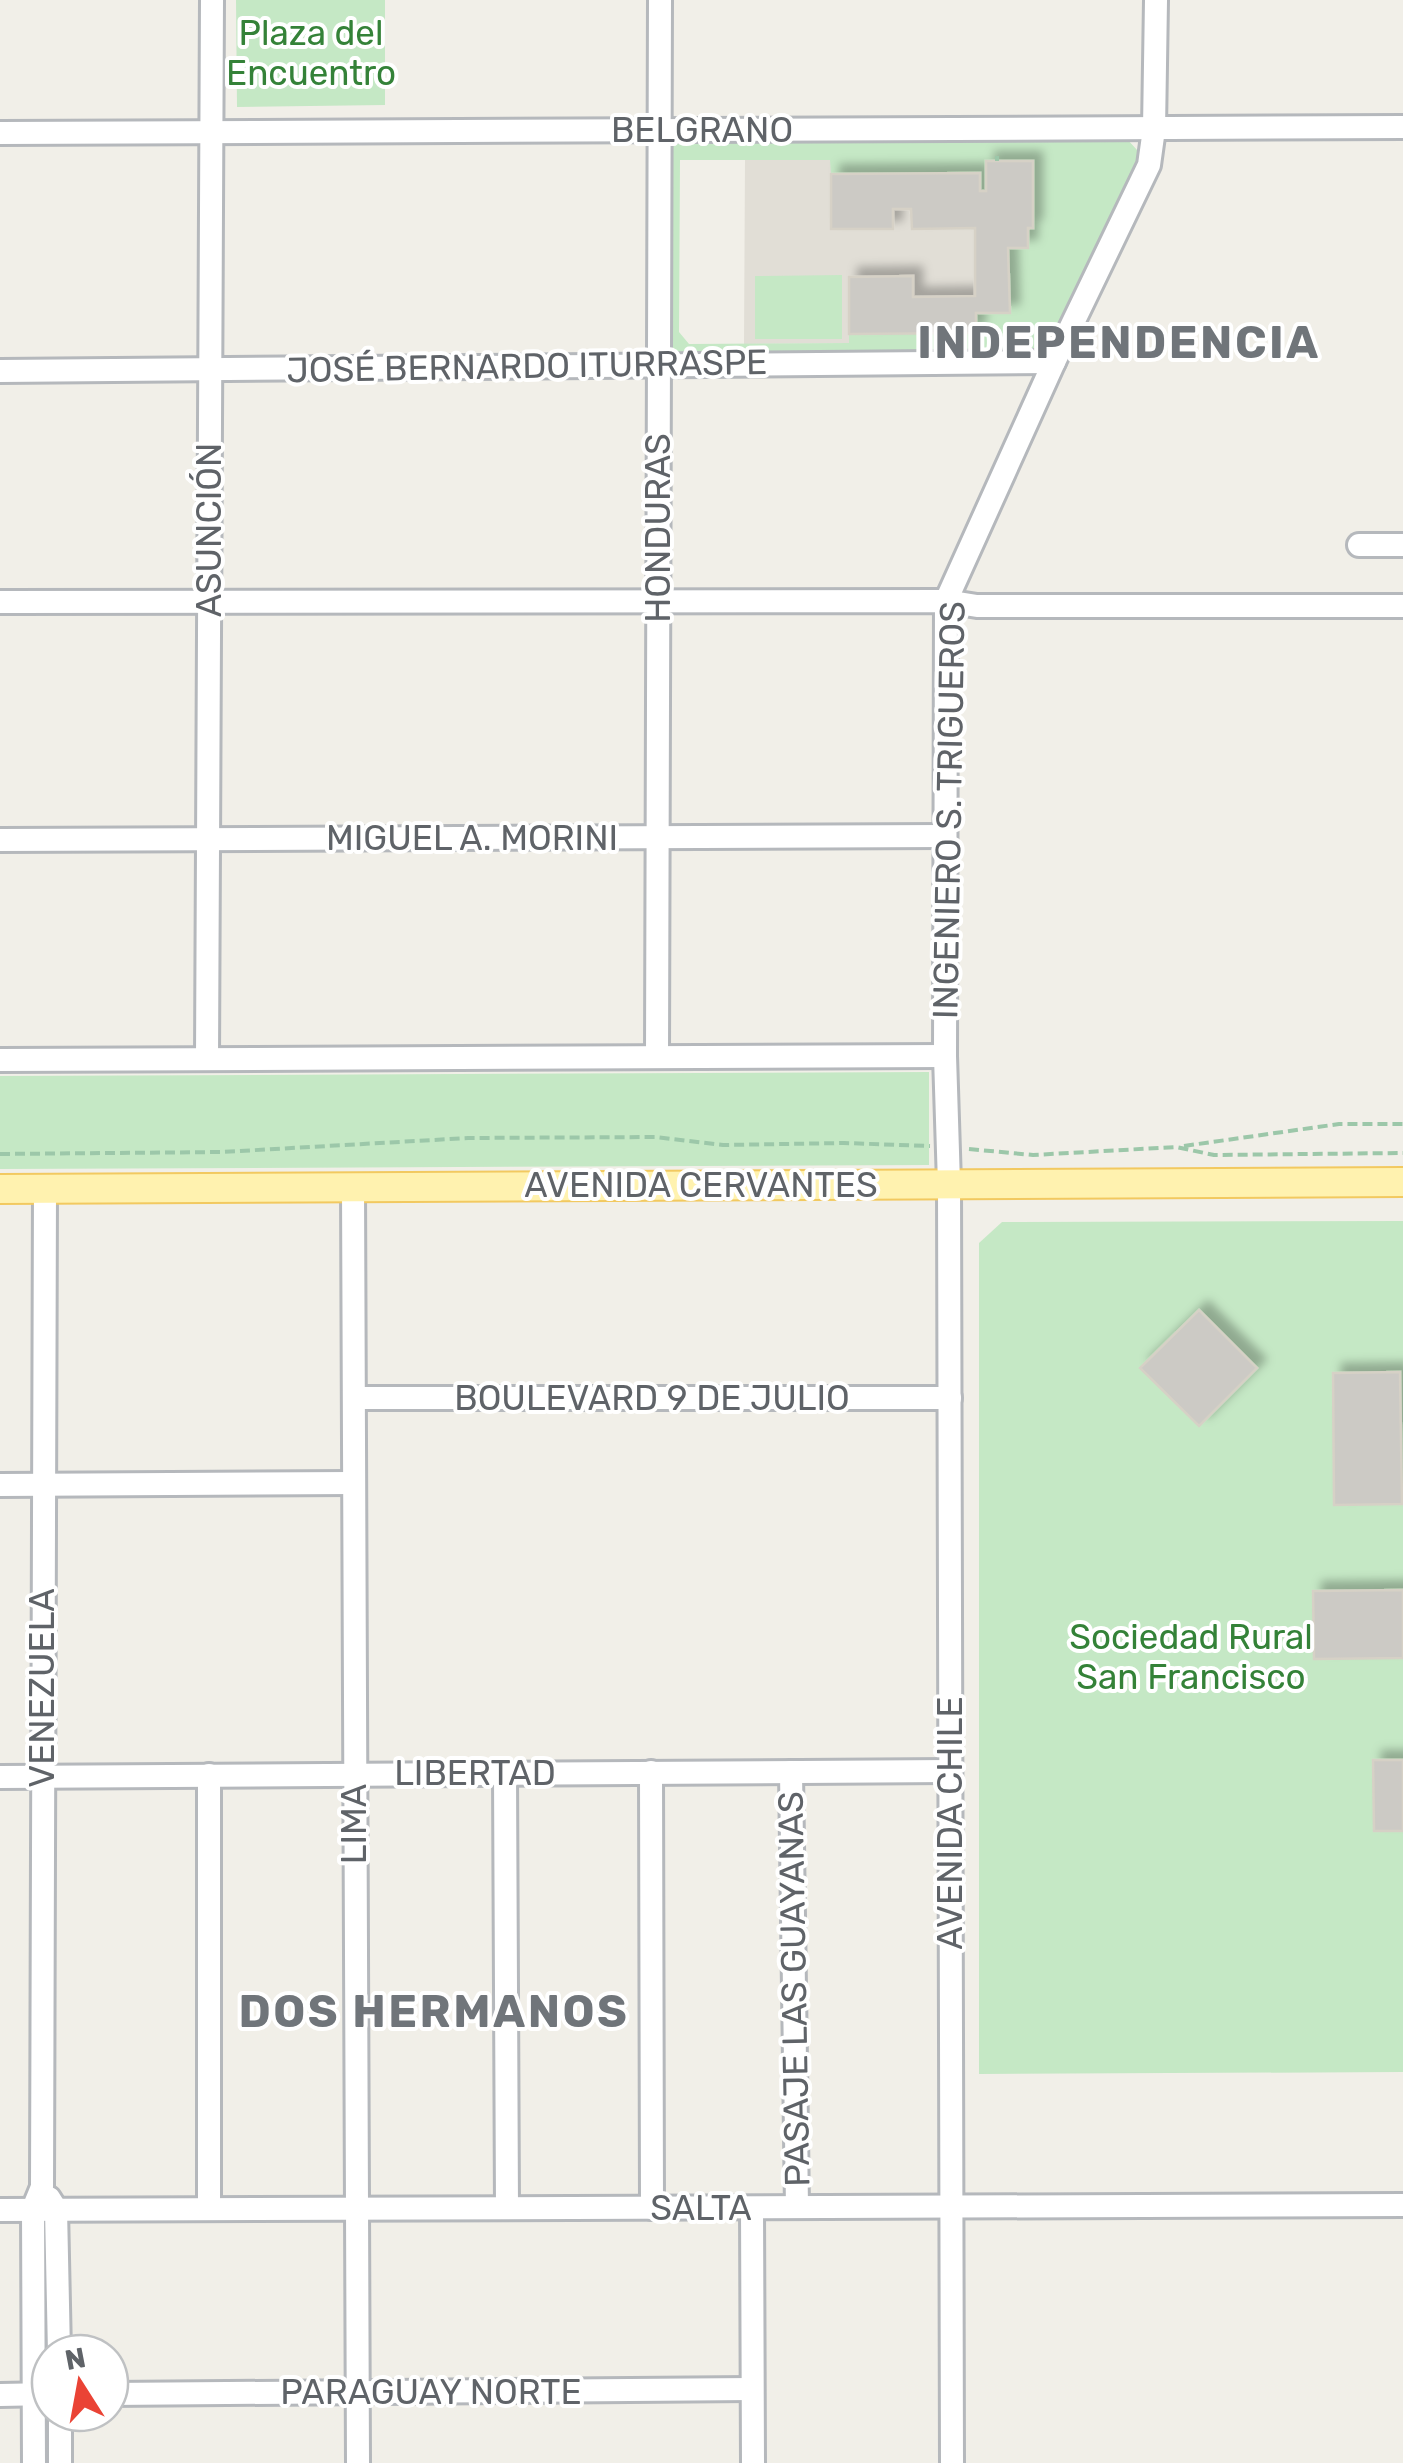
<svg xmlns="http://www.w3.org/2000/svg" width="1403" height="2463" font-family="Rubik,sans-serif">
<style>
.education{fill:#e1ded6}
.green{fill:#c5e8c5;fill-rule:evenodd}
.building{fill:#cccac5;stroke:#d6d1c6;stroke-width:2.5;filter:url(#shadow)}
.lines{fill:none;stroke-linecap:round;stroke-linejoin:round}
.minor-casing{stroke:#b5b8bc;stroke-width:28}
.major-casing{stroke:#f2c960;stroke-width:32}
.path{stroke:#9cc7a9;stroke-width:4;stroke-dasharray:10 5;stroke-linecap:butt}
.minor{stroke:#fff;stroke-width:22}
.major{stroke:#fff2af;stroke-width:28}
.labels{text-anchor:middle;dominant-baseline:central;stroke-width:8;stroke-linejoin:round;paint-order:stroke}
.park-label{font-size:35px;fill:#348238;stroke:#fff}
.street-label{font-size:35px;fill:#5f6368;stroke:#fff}
.district-label{font-size:45px;font-weight:bold;letter-spacing:2.5px;fill:#70757a;stroke:#fff}
</style>
<defs>
<filter id="shadow"><feDropShadow dx="9" dy="-9" stdDeviation="5" flood-color="#0004"/></filter>
</defs>
<rect width="100%" height="100%" fill="#f1efe8"/>
<polygon class="education" points="745,160 831,160 832,174 980,173 980,190 986,191 986,228 1028,228 1010,313 976,333 850,334 849,343 744,344"/>
<g class="green">
<polygon points="236,0 385,0 385,105 237,107"/>
<path d="M1126,138L1138,151L1135,168L1050,339L1042,346L1025,351L686,357L677,354L671,345L673,141ZM680,160H830L831,174L979,173L980,191H986V162L1032,161L1033,227L1008,248L1009,313H976L975,333L849,334V343L689,344L679,332Z"/>
<polygon points="842,275 842,339 755,339 755,276"/>
<polygon points="929,1072 929,1165 0,1169 0,1076"/>
<polygon points="1403,1221 1403,2072 979,2074 979,1243 1002,1222"/>
</g>
<g class="building">
<polygon points="986,161 1033,161 1033,228 1028,228 1028,248 1008,248 1010,313 976,313 976,333 849,334 849,277 913,276 913,297 975,296 975,228 912,229 911,209 893,209 893,229 831,229 831,174 980,173 980,191 986,191"/>
<polygon points="1199,1310 1257,1368 1199,1426 1140,1368"/>
<polygon points="1400,1372 1402,1504 1334,1505 1333,1373"/>
<polygon points="1403,1590 1403,1658 1314,1659 1313,1591"/>
<polygon points="1373,1760 1403,1760 1403,1831 1374,1831"/>
</g>
<g class="lines">
<g class="minor-casing">
<g id="minor">
<polyline points="0,133 1403,127"/>
<polyline points="0,371 1054,362"/>
<polyline points="1359,545 1403,545"/>
<polyline points="0,602 946,601 977,606 1403,606"/>
<polyline points="0,840 944,836"/>
<polyline points="657,1055 660,0"/>
<polyline points="207,1059 212,0"/>
<polyline points="0,1060 945,1056"/>
<polyline points="353,1186 358,2463"/>
<polyline points="354,1398 950,1398"/>
<polyline points="0,1485 353,1483"/>
<polyline points="651,1772 652,2208"/>
<polyline points="791,1772 797,2207"/>
<polyline points="505,1773 507,2208"/>
<polyline points="209,1775 209,2209"/>
<polyline points="0,1777 950,1771"/>
<polyline points="49,2198 56,2209 59,2353"/>
<polyline points="752,2208 753,2463"/>
<polyline points="0,2210 1403,2205"/>
<polyline points="110,2394 752,2389"/>
<polyline points="0,2395 50,2394"/>
<polyline points="60,2413 60,2463"/>
<polyline points="34,2463 33,2209 42,2187 45,1189"/>
<polyline points="952,2463 949,1184 945,1056 946,601 1054,362 1149,165 1154,129 1156,0"/>
</g>
</g>
<g class="major-casing">
<polyline id="major" points="0,1189 1403,1182"/>
</g>
<g class="path">
<polyline points="997,161 997,156"/>
<polyline points="1184,1146 1339,1124 1403,1124"/>
<polyline points="969,1149 1033,1155 1176,1147 1214,1155 1403,1153"/>
<polyline points="0,1154 222,1152 468,1138 655,1137 723,1145 844,1143 930,1146"/>
</g>
<use href="#minor" class="minor"/>
<use href="#major" class="major"/>
</g>
<g class="labels">
<g class="park-label">
<text x="311" y="33">Plaza del<tspan x="311" dy="40">Encuentro</tspan></text>
<text x="1191" y="1637">Sociedad Rural<tspan x="1191" dy="40">San Francisco</tspan></text>
</g>
<g class="street-label">
<text x="702" y="130">BELGRANO</text>
<text transform="translate(527 366) rotate(-1)">JOSÉ BERNARDO ITURRASPE</text>
<text transform="translate(658 528) rotate(-90)">HONDURAS</text>
<text transform="translate(209 530) rotate(-90)">ASUNCIÓN</text>
<text transform="translate(949 810) rotate(-89)">INGENIERO S. TRIGUEROS</text>
<text x="472" y="838">MIGUEL A. MORINI</text>
<text x="701" y="1185">AVENIDA CERVANTES</text>
<text x="652" y="1398">BOULEVARD 9 DE JULIO</text>
<text transform="translate(42 1688) rotate(-90)">VENEZUELA</text>
<text x="475" y="1773">LIBERTAD</text>
<text transform="translate(950 1823) rotate(-90)">AVENIDA CHILE</text>
<text transform="translate(354 1824) rotate(-90)">LIMA</text>
<text transform="translate(794 1989) rotate(-91)">PASAJE LAS GUAYANAS</text>
<text x="701" y="2208">SALTA</text>
<text x="431" y="2392">PARAGUAY NORTE</text>
</g>
<g class="district-label">
<text x="1119" y="342">INDEPENDENCIA</text>
<text x="434" y="2011">DOS HERMANOS</text>
</g>
</g>
<g transform="translate(80 2383) rotate(349)"><circle r="48" fill="#ffffff" stroke="#bfc1c3" stroke-width="2.5"/>
<path d="M0-8L18 38L0 25L-18 38Z" fill="#ea4335"/>
<text y="-15" font-size="28" font-weight="bold" text-anchor="middle" fill="#5f6368">N</text>
</g>
</svg>
